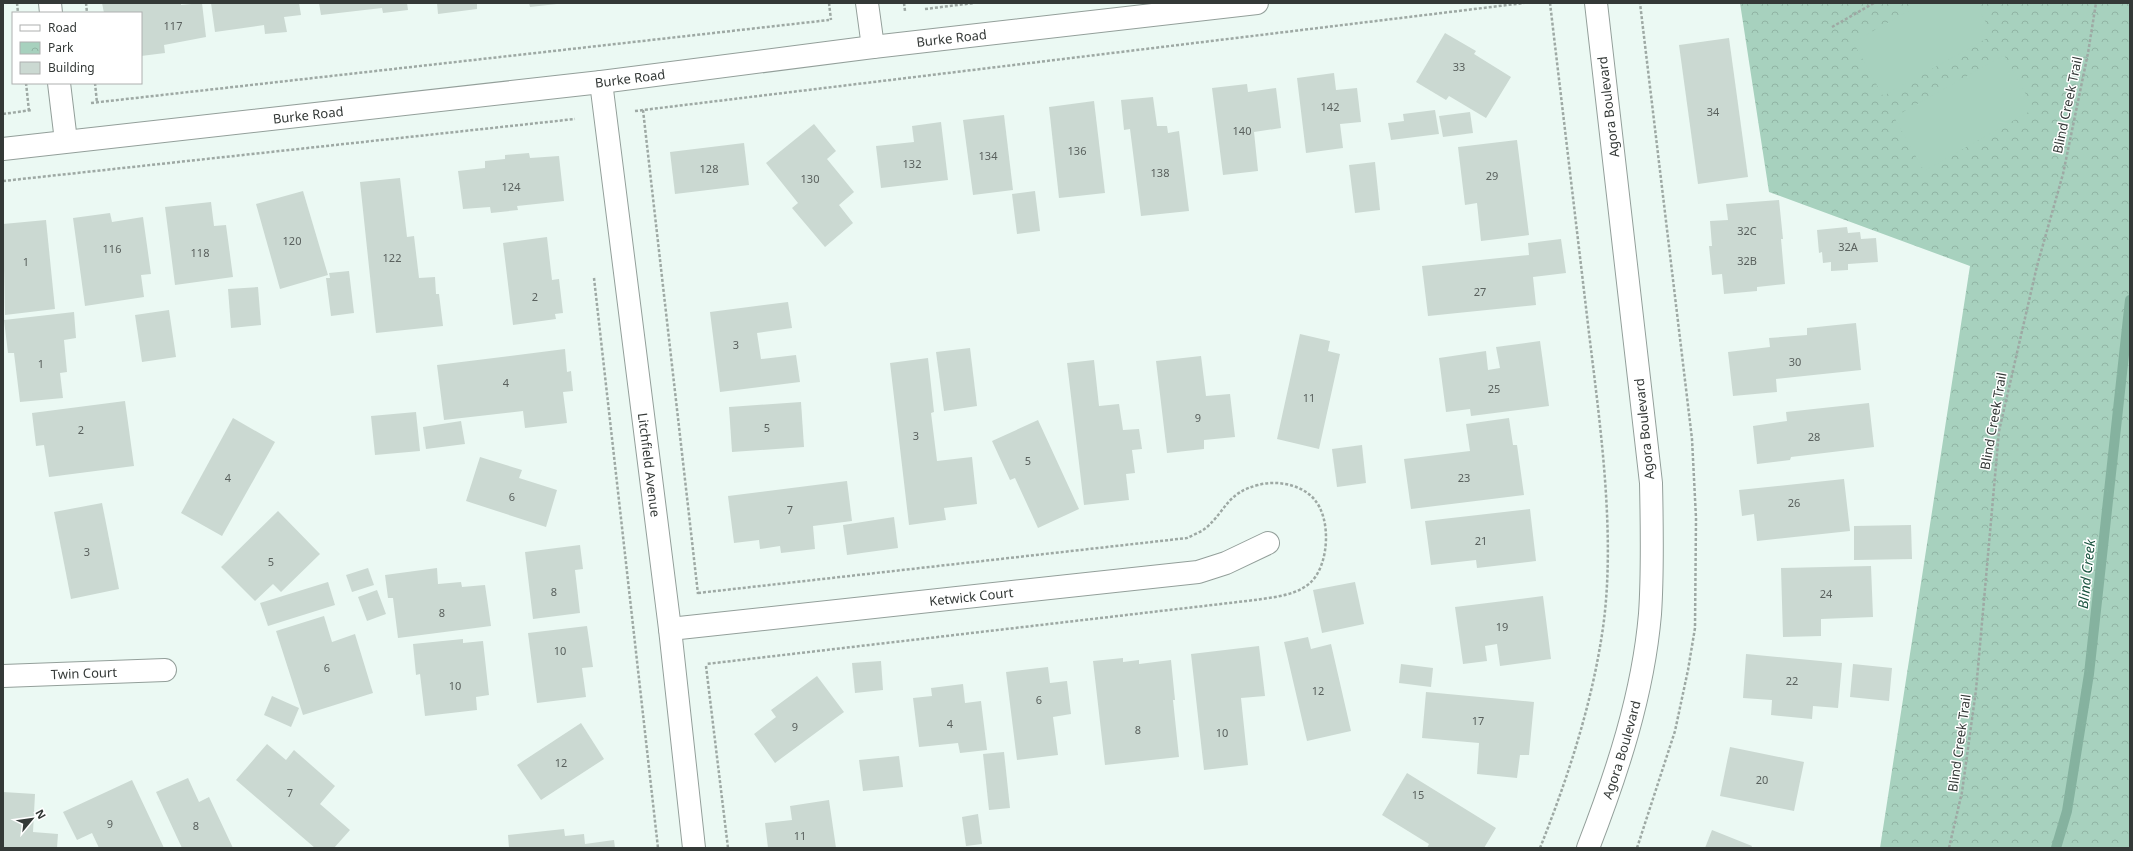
<svg xmlns="http://www.w3.org/2000/svg" width="2133" height="851" font-family="'Noto Sans',sans-serif">
<style>
.park{fill:url(#park-crowns)}
.garden{fill:#a7d1be}
.lines{fill:none;stroke-linecap:round;stroke-linejoin:round}
.stream{stroke:#85b29f;stroke-width:10}
.building{fill:#cbd9d2}
.minor-casing{stroke:#939f9a;stroke-width:24}
.path{stroke:#9ea9a4;stroke-width:2.5;stroke-dasharray:3 2;stroke-linecap:butt}
.minor{stroke:#fff;stroke-width:22}
.labels{text-anchor:middle;dominant-baseline:central;stroke-width:3;stroke-linejoin:round;paint-order:stroke}
.number-label{font-size:11px;fill:#5a615e}
.street-label{font-size:13px;fill:#343937;stroke:#fff}
.water-label{font-size:14px;font-style:italic;fill:#1c5541;stroke:#fff}
</style>
<defs>
<pattern id="park-crowns" width="20" height="18" patternUnits="userSpaceOnUse"><rect width="20" height="18" fill="#a7d1be"/><path d="M2 6a3 3 0 1 1 6 0M12 15a3 3 0 1 1 6 0" fill="none" stroke="#90b4a4"/></pattern>
</defs>
<rect width="100%" height="100%" fill="#ebf9f3"/>
<polygon class="park" points="1740,3 2130,3 2130,848 1880,848 1970,266 1769,192"/>
<g class="garden">
<polygon points="1923,3 1975,3 1993,35 1883,96 1853,42"/>
<polygon points="2004,55 2034,109 1924,171 1894,117"/>
</g>
<g class="lines">
<polyline class="stream" points="2056,848 2067,811 2089,674 2130,300"/>
</g>
<g class="building">
<polygon points="102,3 181,3 181,5 202,3 206,37 164,45 165,53 141,56 141,13 104,13"/>
<polygon points="211,3 299,3 301,15 284,17 287,32 265,34 264,25 215,32"/>
<polygon points="319,3 407,3 408,10 383,13 382,8 321,15"/>
<polygon points="437,3 477,3 477,9 438,14"/>
<polygon points="529,3 557,3 557,4 530,7"/>
<polygon points="1445,33 1476,51 1474,54 1511,77 1486,118 1449,96 1446,100 1416,82"/>
<polygon points="1729,38 1748,177 1698,184 1679,45"/>
<polygon points="1334,73 1336,90 1357,88 1361,122 1340,124 1343,148 1306,153 1297,78"/>
<polygon points="1247,84 1248,92 1276,88 1281,128 1254,132 1258,171 1223,175 1212,88"/>
<polygon points="1153,97 1157,126 1167,126 1168,133 1179,131 1189,211 1141,216 1130,129 1124,130 1121,100"/>
<polygon points="1094,101 1105,193 1059,198 1049,107"/>
<polygon points="1435,110 1439,134 1391,140 1388,123 1404,121 1403,114"/>
<polygon points="1470,112 1473,133 1443,137 1439,116"/>
<polygon points="1004,115 1013,190 973,195 963,120"/>
<polygon points="941,122 948,180 881,188 876,146 914,142 912,126"/>
<polygon points="814,124 836,151 827,159 854,192 839,205 853,223 825,247 792,208 798,203 766,163"/>
<polygon points="1517,140 1529,235 1481,241 1477,203 1465,205 1458,147"/>
<polygon points="744,143 749,185 675,194 670,152"/>
<polygon points="529,153 530,158 559,156 564,201 517,206 518,210 491,213 490,207 463,209 458,171 485,168 485,161 505,159 505,155"/>
<polygon points="1375,162 1380,210 1355,213 1349,165"/>
<polygon points="400,178 407,237 414,236 419,278 435,277 436,294 439,294 443,326 376,333 360,182"/>
<polygon points="303,191 328,275 280,289 256,204"/>
<polygon points="1035,191 1040,231 1017,234 1012,194"/>
<polygon points="1779,200 1783,239 1781,239 1785,284 1757,287 1757,291 1724,294 1722,274 1712,275 1709,246 1712,246 1710,221 1728,220 1726,204"/>
<polygon points="211,202 214,226 226,225 233,277 175,285 165,207"/>
<polygon points="110,213 112,222 143,217 151,274 141,275 144,297 85,306 73,218"/>
<polygon points="46,220 55,309 5,315 3,224"/>
<polygon points="1847,227 1848,233 1860,232 1861,239 1876,238 1878,262 1848,264 1848,270 1831,271 1831,262 1823,263 1822,252 1819,253 1817,230"/>
<polygon points="547,237 552,280 559,279 563,313 555,314 556,319 513,325 503,243"/>
<polygon points="1561,239 1566,273 1533,277 1536,305 1428,316 1422,266 1529,255 1528,243"/>
<polygon points="349,271 354,313 331,316 326,278 330,278 329,273"/>
<polygon points="258,287 261,325 231,328 228,289"/>
<polygon points="788,302 792,328 757,333 761,359 796,355 800,382 720,392 710,312"/>
<polygon points="169,310 176,357 142,362 135,315"/>
<polygon points="74,312 76,338 64,340 67,372 60,373 63,398 20,402 14,353 8,353 4,320"/>
<polygon points="1856,323 1861,370 1776,379 1777,392 1733,396 1728,352 1770,347 1769,338 1807,335 1807,328"/>
<polygon points="1300,334 1330,341 1328,351 1340,354 1319,449 1277,439"/>
<polygon points="1540,341 1549,406 1471,416 1470,409 1446,412 1439,358 1486,351 1488,370 1500,368 1496,347"/>
<polygon points="970,348 977,406 944,411 936,352"/>
<polygon points="565,349 567,372 571,371 573,391 563,392 567,423 525,428 523,411 444,420 437,365"/>
<polygon points="1201,356 1206,396 1230,394 1235,437 1204,440 1204,449 1167,453 1156,361"/>
<polygon points="928,358 934,412 931,413 937,461 972,457 977,504 944,508 946,520 909,525 890,363"/>
<polygon points="1094,360 1099,406 1119,404 1123,430 1139,429 1142,449 1132,450 1135,473 1126,474 1129,500 1084,505 1067,363"/>
<polygon points="125,401 134,466 49,477 44,445 36,446 32,413"/>
<polygon points="801,402 804,447 732,452 729,407"/>
<polygon points="1869,403 1874,447 1791,457 1790,460 1757,464 1753,426 1787,421 1786,412"/>
<polygon points="416,412 420,451 375,455 371,416"/>
<polygon points="233,418 275,442 222,536 181,513"/>
<polygon points="1509,418 1513,445 1517,445 1524,495 1411,509 1404,459 1470,451 1466,424"/>
<polygon points="1038,420 1079,509 1038,528 1015,478 1010,480 992,441"/>
<polygon points="461,421 465,444 426,449 423,427"/>
<polygon points="1362,445 1366,483 1337,487 1332,449"/>
<polygon points="480,457 522,470 519,478 557,490 546,527 466,501"/>
<polygon points="1844,479 1850,531 1757,541 1754,514 1742,516 1739,490"/>
<polygon points="847,481 852,521 813,526 815,549 781,553 780,546 760,549 759,540 734,543 728,496"/>
<polygon points="102,503 119,589 71,599 54,512"/>
<polygon points="1530,509 1536,561 1477,568 1476,560 1431,565 1425,521"/>
<polygon points="278,511 320,554 281,592 273,584 255,601 221,567"/>
<polygon points="894,517 898,548 847,555 843,525"/>
<polygon points="1911,525 1912,559 1854,560 1854,526"/>
<polygon points="580,545 583,569 575,570 580,613 533,619 525,552"/>
<polygon points="1871,566 1873,617 1821,619 1821,636 1783,637 1781,568"/>
<polygon points="368,568 374,585 352,592 346,575"/>
<polygon points="437,568 438,584 461,582 462,587 485,585 491,626 398,638 393,598 388,598 385,575"/>
<polygon points="328,582 335,605 268,626 260,603"/>
<polygon points="1355,582 1364,624 1322,633 1313,590"/>
<polygon points="377,590 386,614 367,621 358,597"/>
<polygon points="1543,596 1551,659 1500,666 1497,644 1485,646 1487,661 1463,664 1455,607"/>
<polygon points="324,616 332,642 355,634 373,693 303,715 276,631"/>
<polygon points="587,626 593,667 582,668 586,697 537,703 528,633"/>
<polygon points="1308,637 1311,649 1331,644 1351,731 1307,741 1284,642"/>
<polygon points="463,639 463,643 483,641 489,695 476,697 477,710 425,716 420,674 416,675 413,644"/>
<polygon points="1259,646 1265,696 1241,698 1248,765 1204,770 1191,654"/>
<polygon points="1746,654 1842,663 1838,708 1813,706 1812,719 1771,715 1772,700 1743,698"/>
<polygon points="1123,658 1123,662 1139,660 1139,664 1171,660 1175,700 1173,700 1179,757 1105,765 1093,661"/>
<polygon points="881,661 883,690 855,693 852,663"/>
<polygon points="1401,664 1433,668 1431,687 1399,683"/>
<polygon points="1853,664 1892,668 1889,701 1850,697"/>
<polygon points="1048,667 1050,683 1067,681 1071,714 1053,717 1058,755 1017,760 1006,672"/>
<polygon points="817,676 844,712 775,763 754,734 776,717 771,710"/>
<polygon points="963,684 965,703 981,701 987,750 960,753 958,743 919,747 913,698 932,696 931,688"/>
<polygon points="1426,692 1534,702 1529,755 1520,755 1517,778 1477,774 1479,743 1422,738"/>
<polygon points="272,696 299,708 291,727 264,715"/>
<polygon points="581,723 604,759 541,800 517,765"/>
<polygon points="267,744 286,760 294,750 335,786 320,804 350,830 334,848 315,848 236,780"/>
<polygon points="1730,747 1804,762 1794,811 1720,796"/>
<polygon points="1004,752 1010,808 989,810 983,754"/>
<polygon points="899,756 903,787 863,791 859,760"/>
<polygon points="1407,773 1496,828 1484,848 1427,848 1429,844 1382,815"/>
<polygon points="188,778 199,802 209,797 233,848 182,848 156,792"/>
<polygon points="132,780 164,848 99,848 92,833 77,840 63,812"/>
<polygon points="3,792 35,794 33,832 58,834 57,848 3,848"/>
<polygon points="829,800 836,848 768,848 765,823 792,820 790,806"/>
<polygon points="978,814 982,844 966,846 962,817"/>
<polygon points="564,829 565,836 584,834 585,844 614,840 615,848 509,848 508,835"/>
<polygon points="1712,830 1752,846 1751,848 1705,848"/>
</g>
<g class="lines">
<g class="minor-casing">
<g id="minor">
<polyline points="50,3 51,13"/>
<polyline points="867,3 873,47"/>
<path id="s1" d="M601,82L670,629L694,848"/>
<polyline points="59,83 66,141"/>
<path id="s2" d="M3,149L601,82L873,47L1257,3"/>
<path id="s3" d="M670,629L1198,572L1226,563L1268,543"/>
<path id="s4" d="M3,676L165,670"/>
<path id="s5" d="M1588,848C1617,773 1643,695 1650,614C1653,570 1652,527 1651,483L1596,3"/>
</g>
</g>
<g class="path">
<polyline points="17,3 18,13"/>
<polyline points="86,3 87,13"/>
<polyline points="829,3 831,20"/>
<polyline points="904,3 905,11"/>
<polyline points="925,9 974,3"/>
<polyline points="1832,27 1874,3"/>
<polyline points="26,83 29,111"/>
<polyline points="95,83 97,103"/>
<polyline points="91,103 829,20"/>
<polyline points="643,110 698,594"/>
<polyline points="635,111 1524,3"/>
<polyline points="3,114 32,110"/>
<polyline points="3,181 575,119"/>
<polyline points="594,278 658,848"/>
<path d="M698,593L1187,538C1193,535 1201,532 1206,528C1227,509 1227,493 1258,485C1276,480 1301,484 1314,499C1332,519 1329,566 1310,583C1295,596 1273,597 1255,600L706,664"/>
<polyline points="706,666 728,848"/>
<path d="M1540,848C1569,775 1594,698 1604,620C1615,529 1600,424 1589,333C1576,223 1563,113 1550,3"/>
<polyline points="1637,848 1675,731 1688,670 1695,628 1696,518 1692,439 1640,3"/>
<polyline points="1949,848 1962,792 1976,690 1999,431 2037,266 2063,174 2088,53 2096,3"/>
</g>
<use href="#minor" class="minor"/>
</g>
<g class="labels">
<g class="number-label">
<text x="173" y="25">117</text>
<text x="1459" y="66">33</text>
<text x="1330" y="106">142</text>
<text x="1713" y="111">34</text>
<text x="1242" y="130">140</text>
<text x="1077" y="150">136</text>
<text x="988" y="155">134</text>
<text x="912" y="163">132</text>
<text x="709" y="168">128</text>
<text x="1160" y="172">138</text>
<text x="1492" y="175">29</text>
<text x="810" y="178">130</text>
<text x="511" y="186">124</text>
<text x="1747" y="230">32C</text>
<text x="292" y="240">120</text>
<text x="1848" y="246">32A</text>
<text x="112" y="248">116</text>
<text x="200" y="252">118</text>
<text x="392" y="257">122</text>
<text x="1747" y="260">32B</text>
<text x="26" y="261">1</text>
<text x="1480" y="291">27</text>
<text x="535" y="296">2</text>
<text x="736" y="344">3</text>
<text x="1795" y="361">30</text>
<text x="41" y="363">1</text>
<text x="506" y="382">4</text>
<text x="1494" y="388">25</text>
<text x="1309" y="397">11</text>
<text x="1198" y="417">9</text>
<text x="767" y="427">5</text>
<text x="81" y="429">2</text>
<text x="916" y="435">3</text>
<text x="1814" y="436">28</text>
<text x="1028" y="460">5</text>
<text x="228" y="477">4</text>
<text x="1464" y="477">23</text>
<text x="512" y="496">6</text>
<text x="1794" y="502">26</text>
<text x="790" y="509">7</text>
<text x="1481" y="540">21</text>
<text x="87" y="551">3</text>
<text x="271" y="561">5</text>
<text x="554" y="591">8</text>
<text x="1826" y="593">24</text>
<text x="442" y="612">8</text>
<text x="1502" y="626">19</text>
<text x="560" y="650">10</text>
<text x="327" y="667">6</text>
<text x="1792" y="680">22</text>
<text x="455" y="685">10</text>
<text x="1318" y="690">12</text>
<text x="1039" y="699">6</text>
<text x="1478" y="720">17</text>
<text x="950" y="723">4</text>
<text x="795" y="726">9</text>
<text x="1138" y="729">8</text>
<text x="1222" y="732">10</text>
<text x="561" y="762">12</text>
<text x="1762" y="779">20</text>
<text x="290" y="792">7</text>
<text x="1418" y="794">15</text>
<text x="110" y="823">9</text>
<text x="196" y="825">8</text>
<text x="800" y="835">11</text>
</g>
<g class="street-label">
<text stroke="none"><textPath href="#s2" startOffset="955">Burke Road</textPath></text>
<text stroke="none"><textPath href="#s2" startOffset="631">Burke Road</textPath></text>
<text transform="translate(2067 105) rotate(-78)">Blind Creek Trail</text>
<text transform="translate(1608 107) rotate(-97)">Agora Boulevard</text>
<text stroke="none"><textPath href="#s2" startOffset="307">Burke Road</textPath></text>
<text transform="translate(1993 421) rotate(-80)">Blind Creek Trail</text>
<text transform="translate(1644 429) rotate(-96)">Agora Boulevard</text>
<text stroke="none"><textPath href="#s1" startOffset="386">Litchfield Avenue</textPath></text>
<text stroke="none"><textPath href="#s3" startOffset="303">Ketwick Court</textPath></text>
<text stroke="none"><textPath href="#s4" startOffset="81">Twin Court</textPath></text>
<text transform="translate(1959 743) rotate(-82)">Blind Creek Trail</text>
<text stroke="none"><textPath href="#s5" startOffset="104">Agora Boulevard</textPath></text>
</g>
<g class="water-label">
<text transform="translate(2086 574) rotate(-84)">Blind Creek</text>
</g>
</g>
<rect width="2133" height="851" fill="none" stroke="#343937" stroke-width="8"/>
<rect x="12" y="12" width="130" height="72" fill="#ffffff" stroke="#aeb0af"/>
<rect x="20" y="25" width="20" height="6" fill="#ffffff" stroke="#aeb0af"/>
<text x="48" y="32" font-size="12" fill="#343937">Road</text>
<rect x="20" y="42" width="20" height="12" fill="url(#park-crowns)" stroke="#aeb0af"/>
<text x="48" y="52" font-size="12" fill="#343937">Park</text>
<rect x="20" y="62" width="20" height="12" fill="#cbd9d2" stroke="#aeb0af"/>
<text x="48" y="72" font-size="12" fill="#343937">Building</text>
<g transform="translate(32 819) rotate(61)" stroke="#ffffff" stroke-width="3" paint-order="stroke">
<path d="M0-3L7 15L0 10L-7 15Z" fill="#343937"/>
<text y="-6" font-size="11" font-weight="bold" text-anchor="middle" fill="#343937">N</text>
</g>
</svg>
